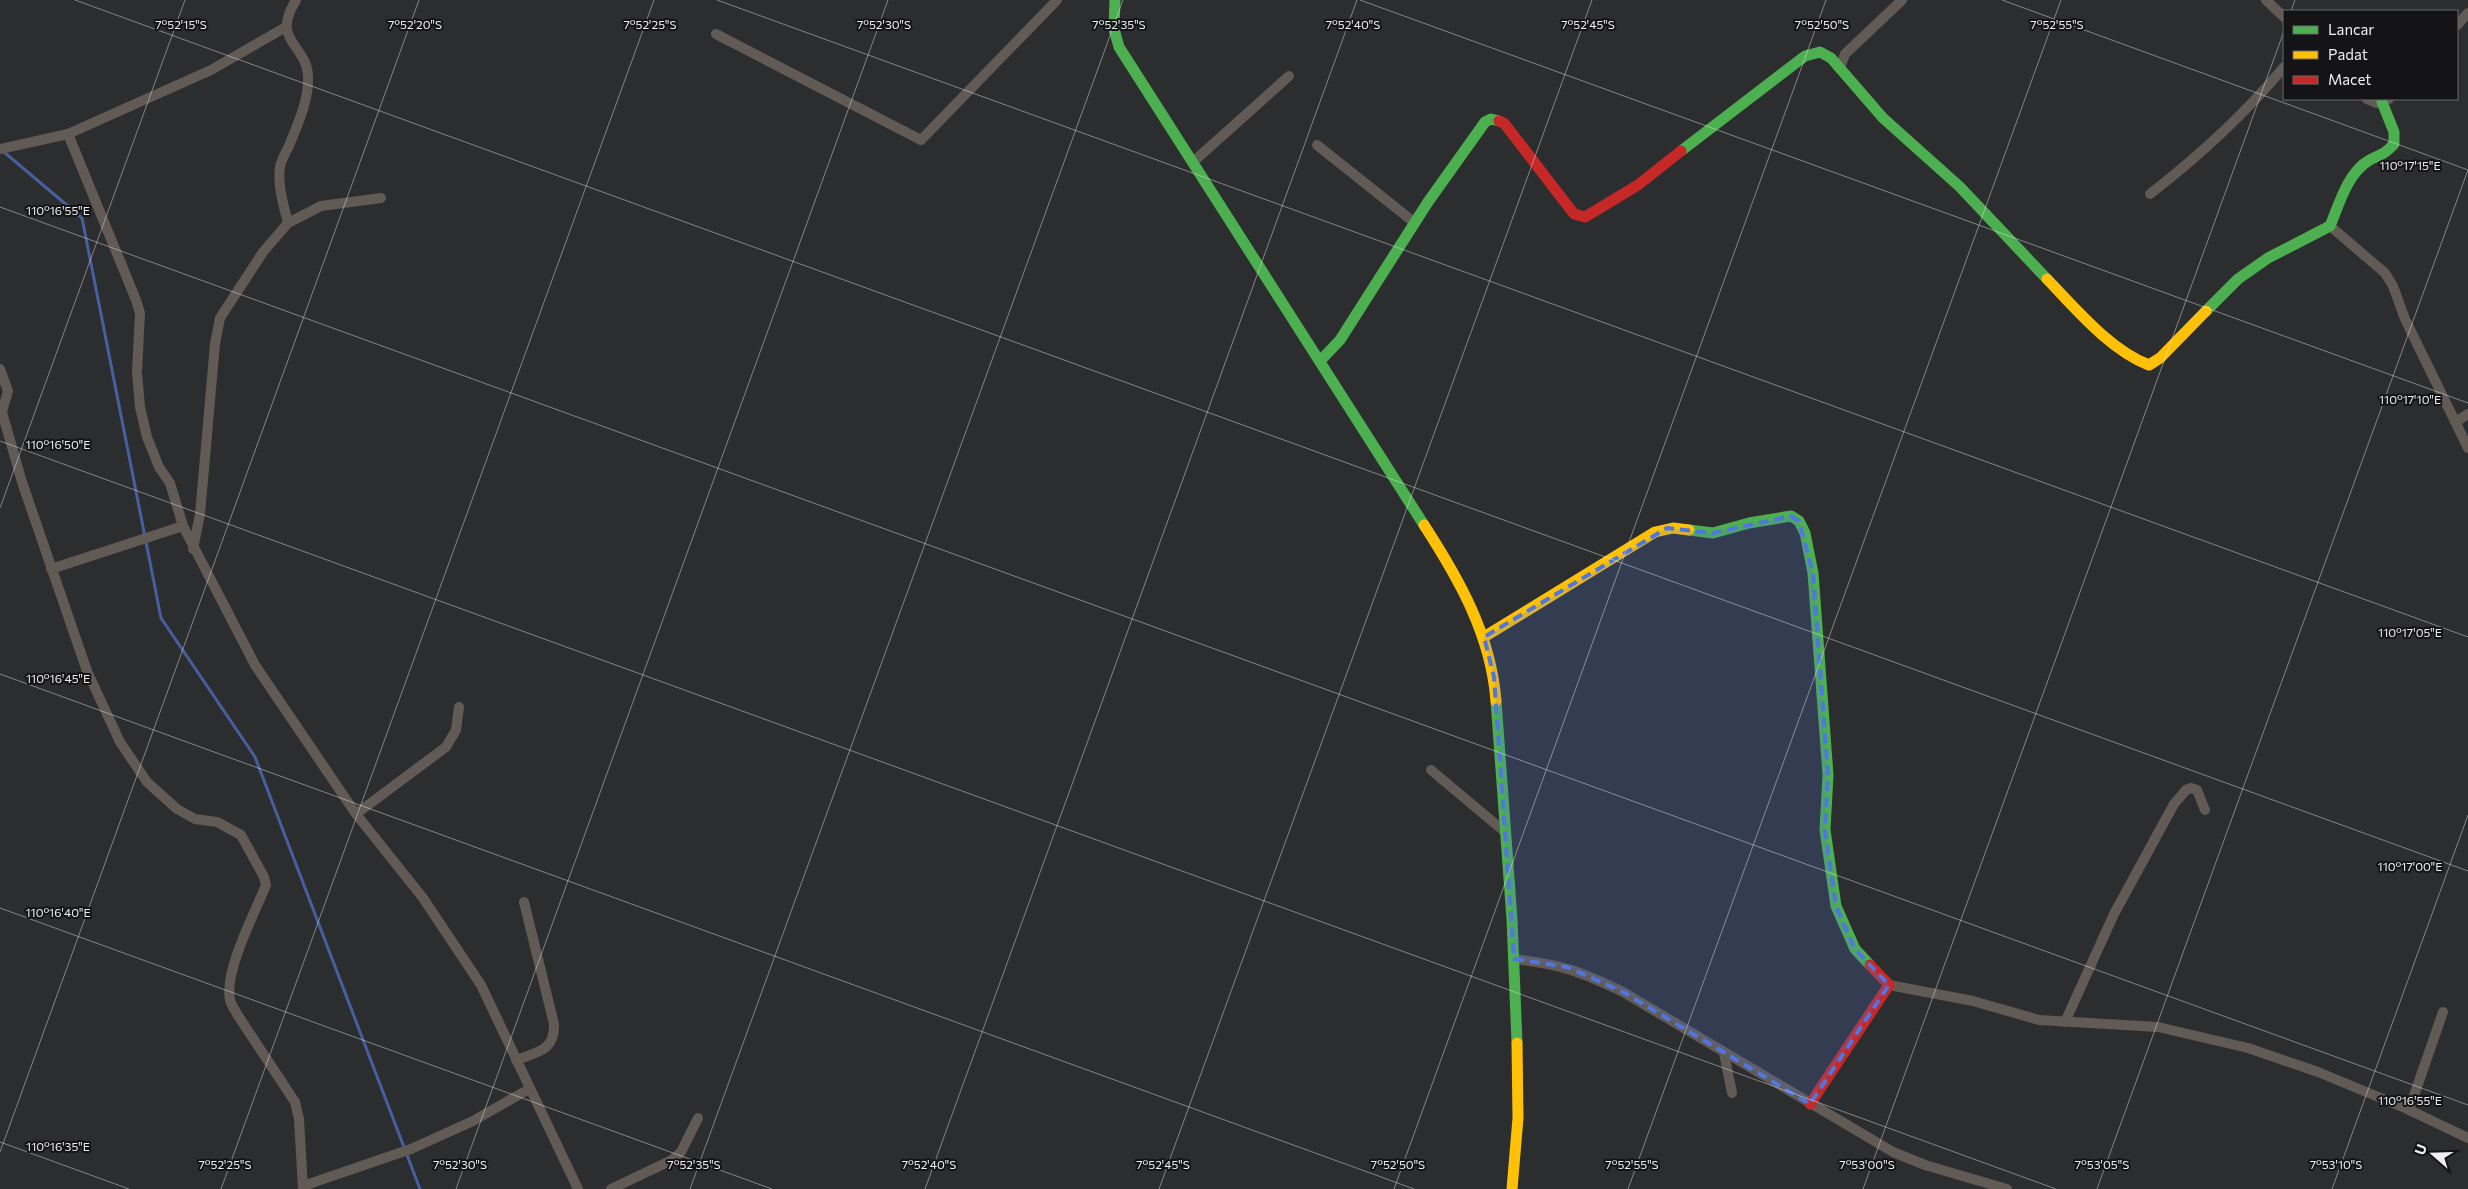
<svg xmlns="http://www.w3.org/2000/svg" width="2468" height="1189" font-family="Commissioner,sans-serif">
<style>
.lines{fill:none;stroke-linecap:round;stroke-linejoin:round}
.stream{stroke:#475e9f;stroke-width:3}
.street{stroke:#625a54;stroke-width:10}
.fast{stroke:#4caf50;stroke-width:11}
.slow{stroke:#ffc107;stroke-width:11}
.jam{stroke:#c62828;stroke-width:11}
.marked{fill:#5176de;fill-opacity:0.2;stroke:#5176de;stroke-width:4;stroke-dasharray:10 6;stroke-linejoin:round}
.ticks{fill:none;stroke:#eeeef0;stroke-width:1;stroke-opacity:0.45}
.ticks-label{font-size:12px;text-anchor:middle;fill:#eeeef0;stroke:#141416;stroke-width:4;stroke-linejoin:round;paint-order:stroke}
</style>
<rect width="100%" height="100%" fill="#2c2d2e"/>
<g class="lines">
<polyline class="stream" points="4,152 82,218 161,618 255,757 420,1189"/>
<g class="street">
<polyline points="2266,0 2284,17"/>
<polyline points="2457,25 2468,13"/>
<polyline points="716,34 921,140 1057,0"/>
<polyline points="1840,68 1845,54 1902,0"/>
<polyline points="2367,99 2377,103 2389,99"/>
<polyline points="68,134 136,300 140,313 137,372 140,407 147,437 159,467 170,483 183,526"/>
<polyline points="1317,145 1415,223"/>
<polyline points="0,149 68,134 211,70 286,27"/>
<polyline points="1193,162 1289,76"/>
<path d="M2150,194C2199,156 2244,115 2284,67"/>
<path d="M288,223C284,207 277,184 280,167C281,160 286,152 289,146C298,123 309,101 308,76C307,44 270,42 296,0"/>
<polyline points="2330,226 2385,273 2393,286 2405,319 2468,448"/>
<path d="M0,369L8,391L2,412L22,482L87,671L120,742L147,782L177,809L195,819L217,822L241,835L264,877L266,885C255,913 224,970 230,1000C231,1005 235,1010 237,1014L295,1102L299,1119L303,1189"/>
<polyline points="2456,422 2468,414"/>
<polyline points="193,549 200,514 215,344 220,318 263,252 288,223 321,206 381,198"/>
<polyline points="51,569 183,526 255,665 356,814 423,898 481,985 578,1189"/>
<polyline points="1431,770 1505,832"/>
<polyline points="356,814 446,747 456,730 459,707"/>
<path d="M1514,959C1560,964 1582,972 1623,992L1893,1152L1925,1165L2007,1189"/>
<polyline points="1889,985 1973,1001 2039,1020 2158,1027 2248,1048 2318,1072 2405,1108 2468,1138"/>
<polyline points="2065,1022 2114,914 2174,804 2186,790 2191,788 2197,790 2205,810"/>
<polyline points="1724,1053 1732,1093"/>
<path d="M516,1060C537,1052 555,1051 554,1024L524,902"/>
<polyline points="2409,1110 2443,1012"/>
<polyline points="303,1186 411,1149 473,1121 529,1089"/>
<polyline points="611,1189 672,1160 681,1152 698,1118"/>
</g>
<g class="fast">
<polyline points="1115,0 1114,29 1119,47 1424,525"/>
<polyline points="1681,151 1805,56 1820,52 1831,58 1883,118 1960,187 2047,279"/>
<path d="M2206,311L2238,279L2268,258L2330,226C2339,205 2347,174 2368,161C2380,154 2383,156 2394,144V132L2382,102"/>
<polyline points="1320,361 1340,340 1428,202 1485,122 1491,119 1499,121"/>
<polyline points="1689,530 1713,533 1749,523 1791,516 1799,521 1805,533 1813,573 1828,775 1825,830 1836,906 1855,949 1870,965"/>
<polyline points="1496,701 1512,919 1517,1043"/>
</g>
<g class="slow">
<path d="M2047,279C2076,309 2110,350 2149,365L2160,358L2206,311"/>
<path d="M1424,525C1459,579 1491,635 1496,701"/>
<polyline points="1484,637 1655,532 1673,528 1689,530"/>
<polyline points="1512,1189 1518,1118 1517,1043"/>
</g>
<g class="jam">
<polyline points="1499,121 1504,123 1574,214 1585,217 1638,185 1681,151"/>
<polyline points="1810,1104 1889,985 1870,965"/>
</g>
</g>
<path class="marked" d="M1791,516L1799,521L1813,573L1828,775L1825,830L1836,906L1855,949L1889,985L1810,1104L1623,992L1567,967L1514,959L1494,677L1484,637L1667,528L1713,533Z"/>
<path class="ticks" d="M75,0L2468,871M717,0L2468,637M1360,0L2468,403M2002,0L2468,170M2291,11L2295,0M0,207L2468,1105M0,441L2056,1189M0,508L185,0M0,674L1414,1189M0,908L772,1189M0,1142L129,1189M0,1152L419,0M221,1189L654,0M456,1189L888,0M690,1189L1123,0M925,1189L1357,0M1159,1189L1592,0M1394,1189L1826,0M1628,1189L2061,0M1863,1189L2284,31M2097,1189L2468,170M2332,1189L2468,815"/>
<g class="ticks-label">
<text x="415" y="29">7°52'20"S</text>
<text x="650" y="29">7°52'25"S</text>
<text x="884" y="29">7°52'30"S</text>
<text x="1119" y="29">7°52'35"S</text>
<text x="1353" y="29">7°52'40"S</text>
<text x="1588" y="29">7°52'45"S</text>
<text x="1822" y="29">7°52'50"S</text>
<text x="2057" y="29">7°52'55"S</text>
<text x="181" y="29">7°52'15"S</text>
<text x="2410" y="170">110°17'15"E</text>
<text x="58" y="215">110°16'55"E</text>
<text x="2410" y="404">110°17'10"E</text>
<text x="58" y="449">110°16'50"E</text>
<text x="2410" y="637">110°17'05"E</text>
<text x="58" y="683">110°16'45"E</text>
<text x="2410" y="871">110°17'00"E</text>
<text x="58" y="917">110°16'40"E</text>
<text x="2410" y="1105">110°16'55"E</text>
<text x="58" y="1151">110°16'35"E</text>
<text x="225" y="1169">7°52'25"S</text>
<text x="460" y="1169">7°52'30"S</text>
<text x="694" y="1169">7°52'35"S</text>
<text x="929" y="1169">7°52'40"S</text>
<text x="1163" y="1169">7°52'45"S</text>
<text x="1398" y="1169">7°52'50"S</text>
<text x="1632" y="1169">7°52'55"S</text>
<text x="1867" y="1169">7°53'00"S</text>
<text x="2102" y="1169">7°53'05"S</text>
<text x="2336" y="1169">7°53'10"S</text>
</g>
<rect x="2283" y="10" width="175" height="90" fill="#141416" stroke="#6b6b6d"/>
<rect x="2293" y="26" width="25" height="8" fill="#4caf50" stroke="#6b6b6d"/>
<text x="2328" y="35" font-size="15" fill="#eeeef0">Lancar</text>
<rect x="2293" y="51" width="25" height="8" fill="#ffc107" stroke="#6b6b6d"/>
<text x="2328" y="60" font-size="15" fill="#eeeef0">Padat</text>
<rect x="2293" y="76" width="25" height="8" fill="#c62828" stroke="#6b6b6d"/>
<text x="2328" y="85" font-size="15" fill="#eeeef0">Macet</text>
<g transform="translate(2433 1154) rotate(290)" stroke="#141416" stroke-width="4" paint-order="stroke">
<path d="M0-4L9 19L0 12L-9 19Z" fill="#eeeef0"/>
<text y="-8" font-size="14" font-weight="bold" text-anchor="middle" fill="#eeeef0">U</text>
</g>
</svg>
